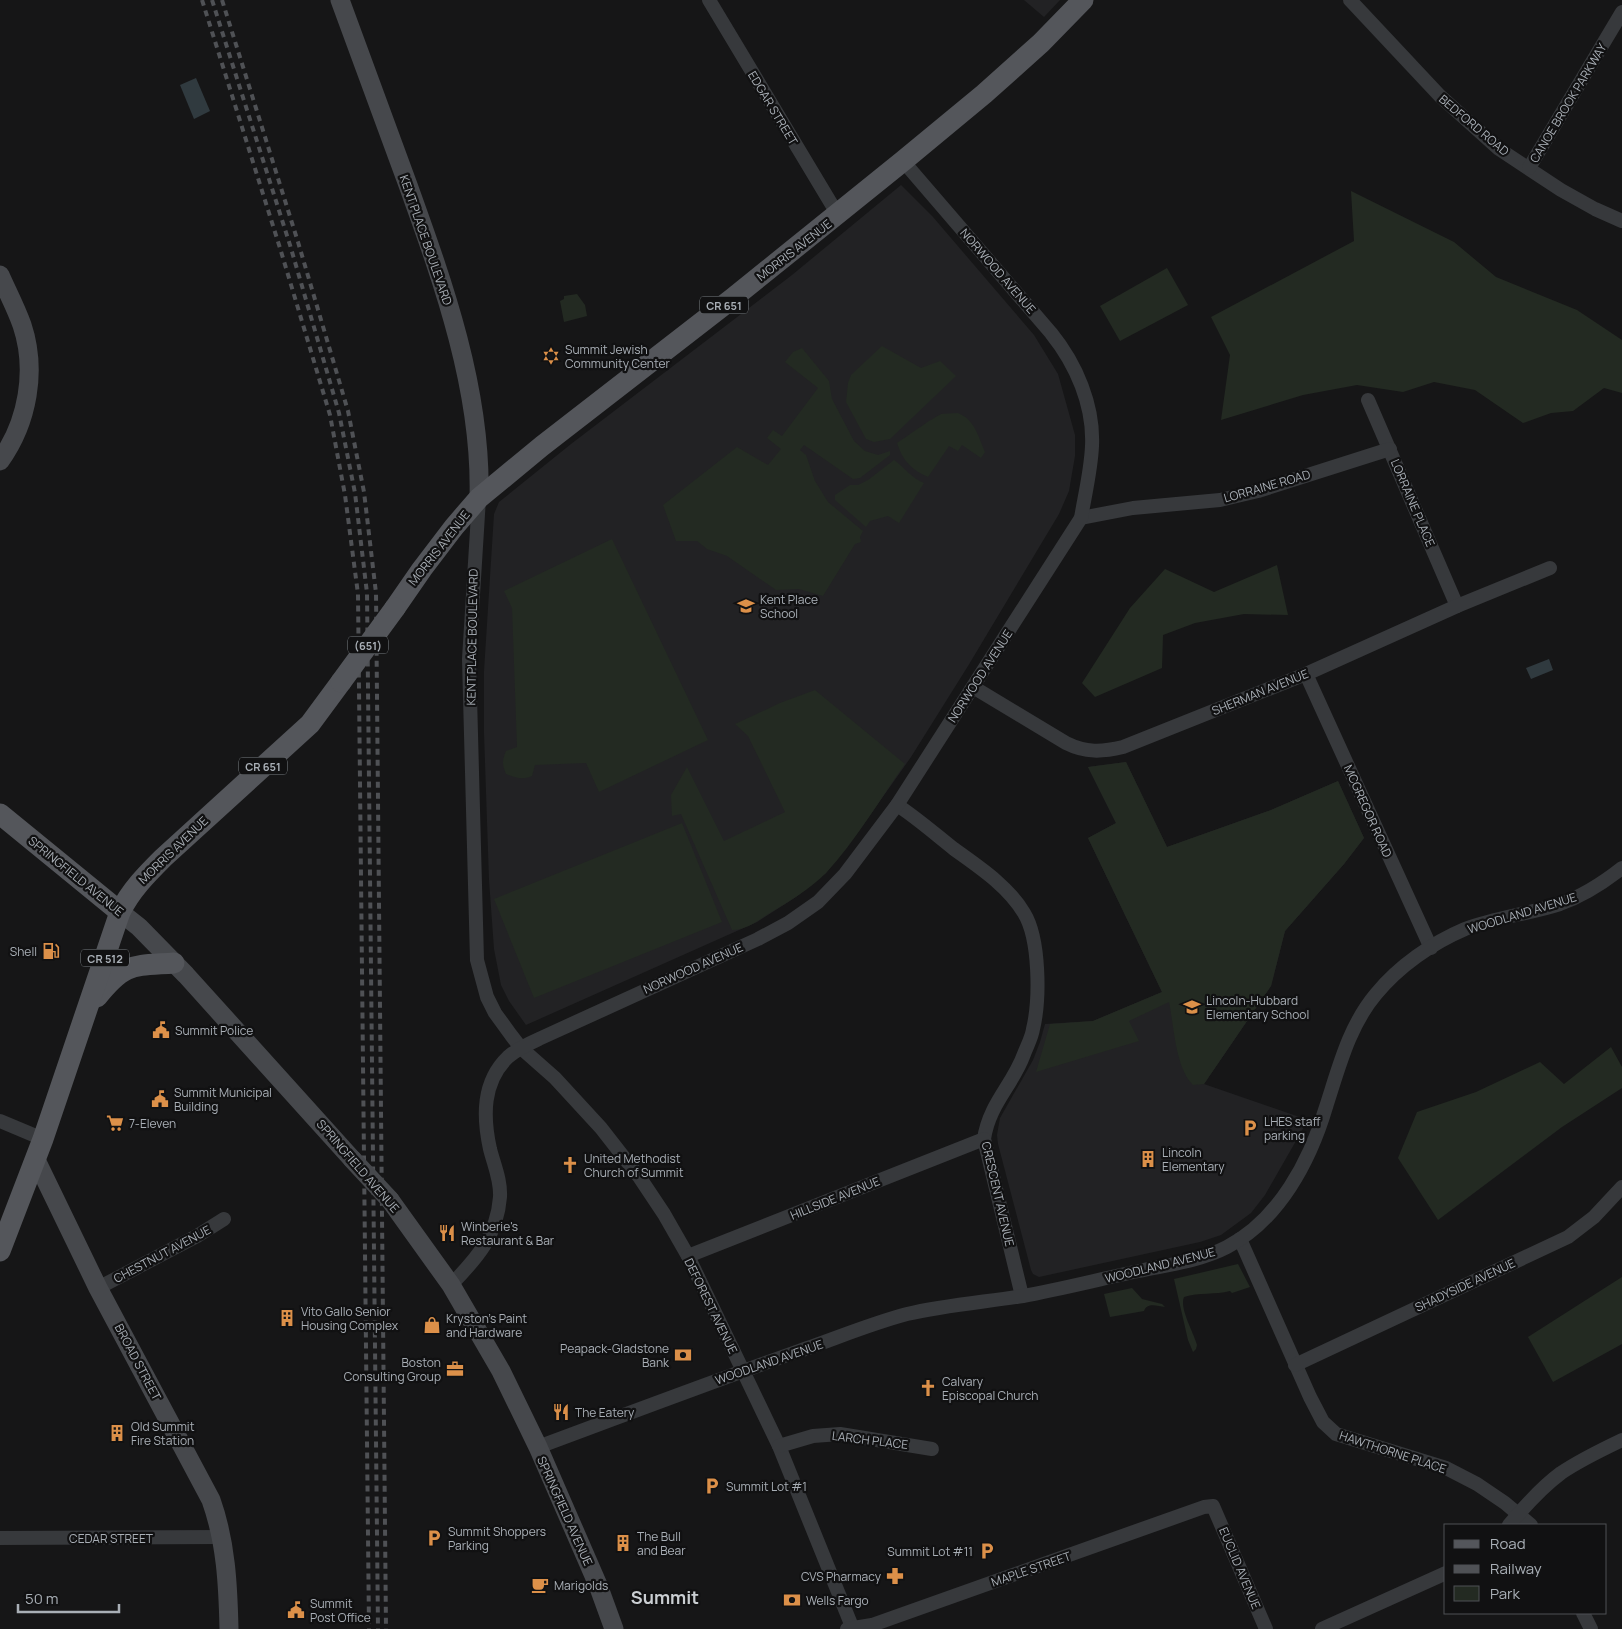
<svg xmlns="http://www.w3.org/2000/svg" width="1622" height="1629" font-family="Manrope,sans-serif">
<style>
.built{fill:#222224}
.green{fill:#232a22}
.water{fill:#303a3f}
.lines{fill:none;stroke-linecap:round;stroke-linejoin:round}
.street{stroke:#37393c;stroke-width:14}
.secondary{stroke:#46484c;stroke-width:19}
.primary{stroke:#54565b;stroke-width:21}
.rail{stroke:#4f5155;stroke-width:4;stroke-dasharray:6 5;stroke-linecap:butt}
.secondary-bridge{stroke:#46484c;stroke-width:19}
.primary-bridge{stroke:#54565b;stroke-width:21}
.labels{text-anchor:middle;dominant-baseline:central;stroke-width:4.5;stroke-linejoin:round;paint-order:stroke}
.shield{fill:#111112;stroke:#7b8085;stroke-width:1}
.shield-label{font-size:11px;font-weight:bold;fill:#a9afb6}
.street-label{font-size:12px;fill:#a9afb6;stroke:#111112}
.poi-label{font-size:12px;fill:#a9afb6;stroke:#111112;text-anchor:start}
.district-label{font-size:18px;font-weight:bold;fill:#caced2;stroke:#111112}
</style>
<rect width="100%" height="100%" fill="#161617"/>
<g class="built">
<polygon points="1024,0 1060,0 1044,17"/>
<polygon points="901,185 933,217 1034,335 1058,374 1075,435 1075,456 1069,491 1059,514 968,666 911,757 856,835 826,873 796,897 757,922 526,1025 509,1001 501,985 494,949 489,880 484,733 484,671 494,514 499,502 571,444 792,275"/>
<polygon points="1126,762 1167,847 1271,810 1338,781 1364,838 1344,864 1285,931 1271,986 1204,1084 1308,1120 1265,1195 1251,1213 1221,1235 1200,1242 1039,1277 1033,1274 1031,1270 998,1144 997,1135 1000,1118 1033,1060 1040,1042 1045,1024 1093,1021 1162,992 1088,838 1116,823 1088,767"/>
</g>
<g class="green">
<polygon points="1351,191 1454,242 1496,277 1577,310 1622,340 1622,393 1604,388 1573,411 1551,413 1523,423 1475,390 1434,382 1403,392 1357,385 1303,395 1221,420 1230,355 1211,317 1354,241"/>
<polygon points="1167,268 1188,305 1120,341 1100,306"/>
<polygon points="577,294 585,305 587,316 564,322 560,301 564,299 564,296"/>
<polygon points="882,346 921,368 940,361 956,376 890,439 874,442 866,439 846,402 848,383 851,375"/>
<polygon points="802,348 829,381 832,399 854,441 865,451 878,455 890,451 890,455 860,478 853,479 804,445 800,450 806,455 815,481 828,502 863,531 860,537 861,542 855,544 823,596 799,589 776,590 727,556 707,549 697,541 676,541 663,505 737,447 768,465 781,449 767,438 773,430 782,436 818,388 785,362 793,352"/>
<path d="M958,413C975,420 978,436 985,452L981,458L962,445L958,451L949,446L928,477C912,470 902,460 897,443L929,421L941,414Z"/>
<path d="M894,460C904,467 911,478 924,483L899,523L888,516L870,521L866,527L835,500V495L850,485H858L868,480Z"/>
<path d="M612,539L708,740L599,792L586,763L535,765L532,776C523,780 516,778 506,774C502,765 502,760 506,751L517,747L512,608L504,591Z"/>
<polygon points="1277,565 1288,615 1244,614 1195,623 1163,635 1162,668 1095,697 1082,683 1130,608 1165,569 1214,592"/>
<path d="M815,690L905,764C880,799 855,842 826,873C810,889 790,901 770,913C759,920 746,930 732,930L681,814L672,816L671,795L687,767L724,841L785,812L748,736L735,724L780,703Z"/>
<path d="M1126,762L1167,847L1271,810L1338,781L1364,838L1344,864L1285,931L1271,986L1204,1084L1193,1085C1175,1067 1174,1025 1169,1002L1129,1021L1139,1041L1036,1072L1050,1024L1093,1021L1162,992L1088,838L1116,823L1088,767Z"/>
<polygon points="682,823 722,922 534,998 494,899"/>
<polygon points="1611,1047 1622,1067 1622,1088 1562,1127 1438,1220 1398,1158 1417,1112 1476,1092 1540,1062 1564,1084"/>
<path d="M1238,1264L1250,1287L1232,1293L1230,1291C1215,1295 1199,1292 1184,1297C1179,1308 1194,1333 1197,1345L1196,1349L1193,1352L1188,1340L1174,1279Z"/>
<polygon points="1622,1277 1622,1344 1553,1382 1528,1337"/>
<path d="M1132,1288L1142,1299L1162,1304L1165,1307C1157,1306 1147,1302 1144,1311L1110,1317L1104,1294Z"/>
</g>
<g class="water">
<polygon points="196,78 210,111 194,119 180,85"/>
<polygon points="1549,659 1553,670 1531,679 1526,668"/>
</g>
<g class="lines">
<g class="street">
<polyline points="709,0 838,215"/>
<polyline points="1350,0 1440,96 1499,149 1561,190 1595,209 1622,221"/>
<polyline points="1529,168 1622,12"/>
<polyline points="1368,400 1457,606"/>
<polyline points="479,498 469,659 477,960 487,997 495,1013 511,1035 521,1048 555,1078 601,1128 640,1178 664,1214 688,1256 779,1446 853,1629"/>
<polyline points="1081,518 1133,508 1220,500 1258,491 1390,449"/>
<polyline points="1306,674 1431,948"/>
<path d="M973,687L1066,743C1086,753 1102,752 1123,747L1306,674L1457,606L1550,568"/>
<path d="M897,805C917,818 935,834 954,849C979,867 1008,886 1024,913C1040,939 1040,1000 1033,1029C1032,1037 1027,1046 1024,1054C1013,1085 989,1104 984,1139L1022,1296"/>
<polyline points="0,1121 43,1139"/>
<polyline points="1240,1239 1310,1397 1323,1422 1336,1434 1446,1468 1477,1484 1505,1503 1531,1525"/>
<polyline points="688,1256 984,1139"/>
<path d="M451,1285C477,1258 497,1236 500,1197C501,1180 494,1165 490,1149C483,1117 482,1082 508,1057C518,1048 530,1043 541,1038L758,939L788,923L818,902L845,874L897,805L1081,518C1085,494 1091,470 1092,446C1094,405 1076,364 1051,333L903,161"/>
<polyline points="98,1288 197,1236 224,1219"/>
<polyline points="1295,1365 1568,1237 1594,1217 1622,1187"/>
<polyline points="779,1446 813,1436 840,1434 932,1449"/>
<path d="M538,1447C624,1415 709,1383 796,1352C832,1340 869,1324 907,1314C945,1305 985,1302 1023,1296C1062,1289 1100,1279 1139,1271C1167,1265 1200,1261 1227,1247C1279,1220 1310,1161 1326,1107C1339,1067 1349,1026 1376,994C1399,966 1432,943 1465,929C1496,917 1529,914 1560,904C1583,896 1603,883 1622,868"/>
<path d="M1509,1525C1524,1507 1542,1487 1561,1473C1580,1460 1601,1450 1622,1440"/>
<polyline points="0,1538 222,1537"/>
<polyline points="1583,1613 1591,1629"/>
<polyline points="847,1629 872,1625 1204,1507 1213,1506 1266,1629"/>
<polyline points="1322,1629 1446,1573"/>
</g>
<g class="secondary">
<path d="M340,0C363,62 385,124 408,185C444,285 482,391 479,498"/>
<path d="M0,275C7,291 16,308 22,325C37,370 28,422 0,461"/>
<polyline points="120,912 139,927 186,975 352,1159"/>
<path d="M36,1160L98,1288L211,1500C226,1542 228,1585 229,1629"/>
<polyline points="390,1200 451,1285 501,1371 538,1447 598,1585 614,1629"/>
</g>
<g class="primary">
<polyline points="395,608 422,569 454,527 479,498 542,446 733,298 903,161 984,94 1041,43 1083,0"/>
<polyline points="0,814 120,912"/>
<path d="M97,997C125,962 133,966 174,963"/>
<path d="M0,1251L43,1139L120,912C131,890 146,875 163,858L310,724L341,682"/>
</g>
<g class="rail">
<polyline points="202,0 280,248 330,415 345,495 358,594 369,1629"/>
<polyline points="212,0 290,245 339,413 355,493 367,593 378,1629"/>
<polyline points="222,0 298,242 348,411 364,492 376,593 386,1629"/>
</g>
<polyline class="secondary-bridge" points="352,1159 390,1200"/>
<polyline class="primary-bridge" points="341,682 395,608"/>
</g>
<defs>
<g id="synagogue-bare" transform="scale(1.35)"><path d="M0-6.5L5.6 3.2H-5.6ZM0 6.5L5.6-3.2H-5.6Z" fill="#dc9049" stroke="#111112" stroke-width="2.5" paint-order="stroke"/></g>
<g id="school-bare" transform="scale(1.35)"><path d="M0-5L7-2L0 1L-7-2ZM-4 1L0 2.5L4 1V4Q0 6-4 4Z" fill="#dc9049" stroke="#111112" stroke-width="2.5" paint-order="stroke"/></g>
<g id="fuel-bare" transform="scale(1.35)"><path d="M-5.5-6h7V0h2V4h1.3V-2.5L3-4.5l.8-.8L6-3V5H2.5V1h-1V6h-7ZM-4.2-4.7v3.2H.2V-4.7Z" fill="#dc9049" stroke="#111112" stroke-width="2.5" paint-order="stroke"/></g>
<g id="civic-bare" transform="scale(1.35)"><path d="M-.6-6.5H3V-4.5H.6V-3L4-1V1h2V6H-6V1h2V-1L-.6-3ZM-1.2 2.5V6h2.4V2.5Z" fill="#dc9049" stroke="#111112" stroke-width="2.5" paint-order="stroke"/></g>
<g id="supermarket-bare" transform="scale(1.35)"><path d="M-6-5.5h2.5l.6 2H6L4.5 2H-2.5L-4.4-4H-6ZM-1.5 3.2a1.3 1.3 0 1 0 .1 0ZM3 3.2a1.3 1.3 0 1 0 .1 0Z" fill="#dc9049" stroke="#111112" stroke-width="2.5" paint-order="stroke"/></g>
<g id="parking-bare" transform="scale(1.35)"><path d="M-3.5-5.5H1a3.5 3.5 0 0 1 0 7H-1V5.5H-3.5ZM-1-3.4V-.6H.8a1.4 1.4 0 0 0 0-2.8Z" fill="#dc9049" stroke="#111112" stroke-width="2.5" paint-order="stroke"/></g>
<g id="building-bare" transform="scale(1.35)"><path d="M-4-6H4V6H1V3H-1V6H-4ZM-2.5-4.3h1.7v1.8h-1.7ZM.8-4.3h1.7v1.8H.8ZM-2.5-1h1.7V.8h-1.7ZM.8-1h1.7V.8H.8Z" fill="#dc9049" stroke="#111112" stroke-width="2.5" paint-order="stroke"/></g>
<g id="church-bare" transform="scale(1.35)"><path d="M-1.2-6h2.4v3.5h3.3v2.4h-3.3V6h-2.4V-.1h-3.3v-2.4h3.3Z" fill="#dc9049" stroke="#111112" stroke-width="2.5" paint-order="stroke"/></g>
<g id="restaurant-bare" transform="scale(1.35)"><path d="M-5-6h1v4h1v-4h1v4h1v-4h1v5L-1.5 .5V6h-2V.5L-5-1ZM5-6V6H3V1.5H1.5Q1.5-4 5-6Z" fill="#dc9049" stroke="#111112" stroke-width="2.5" paint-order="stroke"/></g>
<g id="shop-bare" transform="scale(1.35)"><path d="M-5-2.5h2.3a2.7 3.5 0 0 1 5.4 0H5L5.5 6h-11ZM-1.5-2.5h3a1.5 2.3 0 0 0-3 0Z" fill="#dc9049" stroke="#111112" stroke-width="2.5" paint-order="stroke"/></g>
<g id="bank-bare" transform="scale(1.35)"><path d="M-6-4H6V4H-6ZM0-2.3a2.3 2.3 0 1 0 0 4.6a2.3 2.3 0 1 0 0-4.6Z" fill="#dc9049" stroke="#111112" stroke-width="2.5" paint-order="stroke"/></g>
<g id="office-bare" transform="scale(1.35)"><path d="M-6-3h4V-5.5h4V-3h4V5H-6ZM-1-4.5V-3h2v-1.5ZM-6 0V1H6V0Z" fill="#dc9049" stroke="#111112" stroke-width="2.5" paint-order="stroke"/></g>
<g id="pharmacy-bare" transform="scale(1.35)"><path d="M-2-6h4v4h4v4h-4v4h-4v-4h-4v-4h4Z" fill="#dc9049" stroke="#111112" stroke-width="2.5" paint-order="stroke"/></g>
<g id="cafe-bare" transform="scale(1.35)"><path d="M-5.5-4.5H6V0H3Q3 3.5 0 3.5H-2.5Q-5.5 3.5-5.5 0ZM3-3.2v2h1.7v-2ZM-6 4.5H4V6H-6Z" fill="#dc9049" stroke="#111112" stroke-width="2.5" paint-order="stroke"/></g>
</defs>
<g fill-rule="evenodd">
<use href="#synagogue-bare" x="551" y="356"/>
<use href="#school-bare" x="746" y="606"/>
<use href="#fuel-bare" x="51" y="951"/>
<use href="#school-bare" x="1192" y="1007"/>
<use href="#civic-bare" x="161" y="1030"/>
<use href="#civic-bare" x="160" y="1099"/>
<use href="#supermarket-bare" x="115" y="1123"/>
<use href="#parking-bare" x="1250" y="1128"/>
<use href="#building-bare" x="1148" y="1159"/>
<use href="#church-bare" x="570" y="1165"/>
<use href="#restaurant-bare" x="447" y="1233"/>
<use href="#building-bare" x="287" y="1318"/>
<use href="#shop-bare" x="432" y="1325"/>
<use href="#bank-bare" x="683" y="1355"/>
<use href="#office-bare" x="455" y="1369"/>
<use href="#church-bare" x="928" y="1388"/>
<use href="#restaurant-bare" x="561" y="1412"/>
<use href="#building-bare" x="117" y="1433"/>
<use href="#parking-bare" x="712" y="1486"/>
<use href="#parking-bare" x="434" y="1538"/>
<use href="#building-bare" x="623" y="1543"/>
<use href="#parking-bare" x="987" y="1551"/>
<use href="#pharmacy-bare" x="895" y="1576"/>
<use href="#cafe-bare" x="540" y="1585"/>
<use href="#bank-bare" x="792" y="1600"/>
<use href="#civic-bare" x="296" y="1610"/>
</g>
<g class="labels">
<g class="shield">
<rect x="700" y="296.5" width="48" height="17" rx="4"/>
<rect x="348" y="636.5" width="40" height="17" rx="4"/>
<rect x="239" y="757.5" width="48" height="17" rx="4"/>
<rect x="81" y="949.5" width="48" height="17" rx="4"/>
</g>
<g class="shield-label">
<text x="724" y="305">CR 651</text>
<text x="368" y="645">(651)</text>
<text x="263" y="766">CR 651</text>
<text x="105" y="958">CR 512</text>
</g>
<g class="street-label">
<text transform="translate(1568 103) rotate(-59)">CANOE BROOK PARKWAY</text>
<text transform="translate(773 108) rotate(59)">EDGAR STREET</text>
<text transform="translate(1474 125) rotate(40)">BEDFORD ROAD</text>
<text transform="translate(426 240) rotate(71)">KENT PLACE BOULEVARD</text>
<text transform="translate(794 250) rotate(-38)">MORRIS AVENUE</text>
<text transform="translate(998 271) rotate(49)">NORWOOD AVENUE</text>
<text transform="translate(1267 486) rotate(-16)">LORRAINE ROAD</text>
<text transform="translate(1413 503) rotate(67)">LORRAINE PLACE</text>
<text transform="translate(439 548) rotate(-52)">MORRIS AVENUE</text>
<text transform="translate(472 637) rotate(-89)">KENT PLACE BOULEVARD</text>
<text transform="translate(980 676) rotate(-57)">NORWOOD AVENUE</text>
<text transform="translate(1260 692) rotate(-22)">SHERMAN AVENUE</text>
<text transform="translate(1368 811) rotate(66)">MCGREGOR ROAD</text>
<text transform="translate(173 850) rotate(-44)">MORRIS AVENUE</text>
<text transform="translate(76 876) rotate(39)">SPRINGFIELD AVENUE</text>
<text transform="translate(1522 913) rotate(-17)">WOODLAND AVENUE</text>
<text transform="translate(693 968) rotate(-24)">NORWOOD AVENUE</text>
<text transform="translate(358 1166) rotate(49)">SPRINGFIELD AVENUE</text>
<text transform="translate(998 1194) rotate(77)">CRESCENT AVENUE</text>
<text transform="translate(835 1198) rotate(-22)">HILLSIDE AVENUE</text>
<text transform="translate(162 1254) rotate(-28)">CHESTNUT AVENUE</text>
<text transform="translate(1160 1265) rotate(-14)">WOODLAND AVENUE</text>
<text transform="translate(1465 1285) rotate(-25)">SHADYSIDE AVENUE</text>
<text transform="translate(711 1306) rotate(64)">DEFOREST AVENUE</text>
<text transform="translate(138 1362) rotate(62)">BROAD STREET</text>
<text transform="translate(769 1362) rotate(-19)">WOODLAND AVENUE</text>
<text transform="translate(870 1440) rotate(7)">LARCH PLACE</text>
<text transform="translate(1393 1452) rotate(18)">HAWTHORNE PLACE</text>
<text transform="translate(565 1511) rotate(66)">SPRINGFIELD AVENUE</text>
<text x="111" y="1538">CEDAR STREET</text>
<text transform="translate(1240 1568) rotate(67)">EUCLID AVENUE</text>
<text transform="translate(1031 1569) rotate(-19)">MAPLE STREET</text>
</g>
<g class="poi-label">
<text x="565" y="349">Summit Jewish<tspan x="565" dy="14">Community Center</tspan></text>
<text x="760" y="599">Kent Place<tspan x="760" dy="14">School</tspan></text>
<text x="37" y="951" text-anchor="end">Shell</text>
<text x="1206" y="1000">Lincoln-Hubbard<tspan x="1206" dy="14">Elementary School</tspan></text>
<text x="175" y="1030">Summit Police</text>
<text x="174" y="1092">Summit Municipal<tspan x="174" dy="14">Building</tspan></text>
<text x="1264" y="1121">LHES staff<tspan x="1264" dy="14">parking</tspan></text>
<text x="129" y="1123">7-Eleven</text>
<text x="1162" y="1152">Lincoln<tspan x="1162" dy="14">Elementary</tspan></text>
<text x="584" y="1158">United Methodist<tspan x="584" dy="14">Church of Summit</tspan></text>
<text x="461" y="1226">Winberie's<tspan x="461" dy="14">Restaurant &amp; Bar</tspan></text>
<text x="301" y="1311">Vito Gallo Senior<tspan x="301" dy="14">Housing Complex</tspan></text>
<text x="446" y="1318">Kryston's Paint<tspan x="446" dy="14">and Hardware</tspan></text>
<text x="669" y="1348" text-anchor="end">Peapack-Gladstone<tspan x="669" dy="14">Bank</tspan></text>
<text x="441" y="1362" text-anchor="end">Boston<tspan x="441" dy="14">Consulting Group</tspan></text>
<text x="942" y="1381">Calvary<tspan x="942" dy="14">Episcopal Church</tspan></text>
<text x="575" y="1412">The Eatery</text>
<text x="131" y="1426">Old Summit<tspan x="131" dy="14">Fire Station</tspan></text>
<text x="726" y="1486">Summit Lot #1</text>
<text x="448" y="1531">Summit Shoppers<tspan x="448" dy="14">Parking</tspan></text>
<text x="637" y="1536">The Bull<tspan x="637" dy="14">and Bear</tspan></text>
<text x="973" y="1551" text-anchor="end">Summit Lot #11</text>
<text x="881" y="1576" text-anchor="end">CVS Pharmacy</text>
<text x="554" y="1585">Marigolds</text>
<text x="806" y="1600">Wells Fargo</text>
<text x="310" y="1603">Summit<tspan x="310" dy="14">Post Office</tspan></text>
</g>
<g class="district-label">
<text x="665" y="1597">Summit</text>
</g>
</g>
<rect x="1444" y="1524" width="162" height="90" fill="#111112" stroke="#4e5054"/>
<rect x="1454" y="1540" width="25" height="8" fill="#54565b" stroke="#4e5054"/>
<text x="1490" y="1549" font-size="15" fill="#a9afb6">Road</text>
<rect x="1454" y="1565" width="25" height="8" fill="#4f5155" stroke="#4e5054"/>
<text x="1490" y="1574" font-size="15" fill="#a9afb6">Railway</text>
<rect x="1454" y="1586" width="25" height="15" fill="#232a22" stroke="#4e5054"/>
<text x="1490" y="1599" font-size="15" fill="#a9afb6">Park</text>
<path d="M18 1604v8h101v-8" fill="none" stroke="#a9afb6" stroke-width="2.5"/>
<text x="25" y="1604" font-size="15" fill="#a9afb6" stroke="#111112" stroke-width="4" paint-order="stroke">50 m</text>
</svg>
